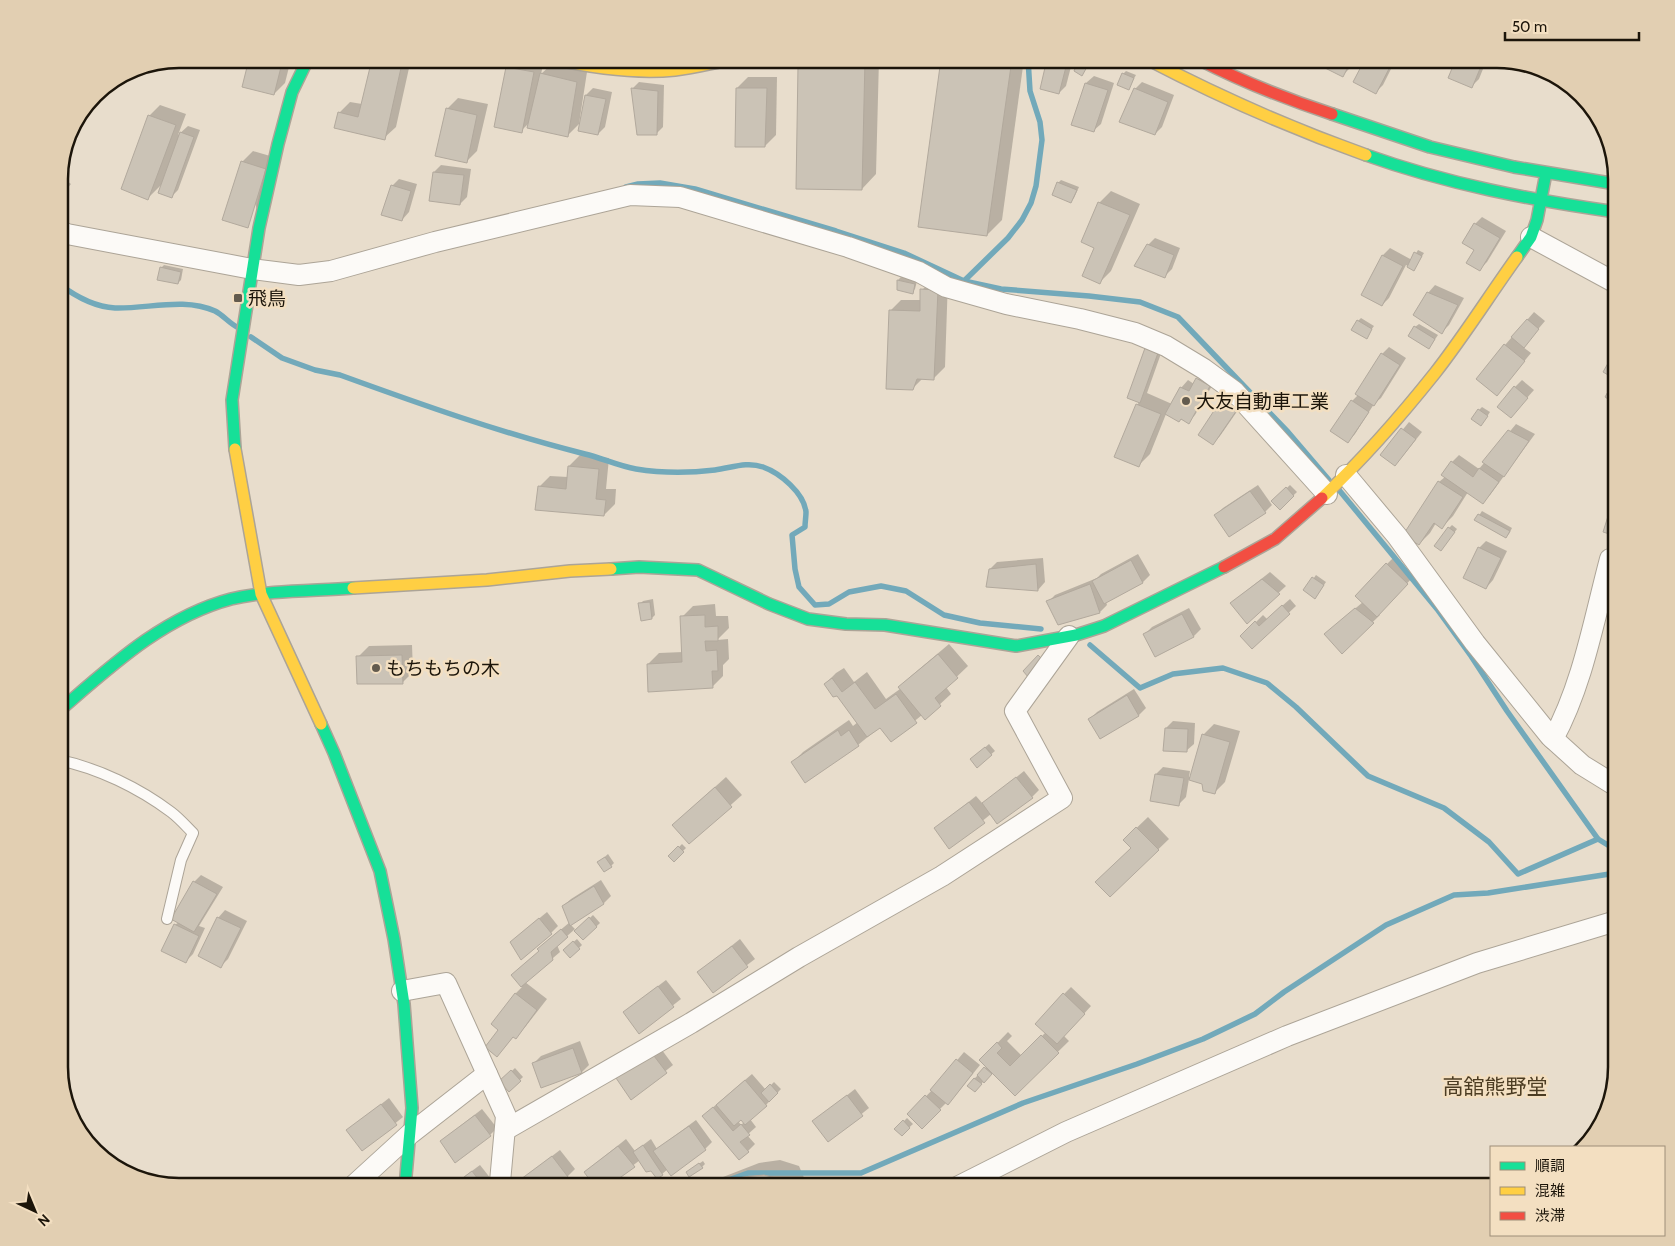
<svg xmlns="http://www.w3.org/2000/svg" width="1675" height="1246" font-family="Cabin,'Noto Sans JP',sans-serif">
<style>
.shadow{fill:#0003;fill-rule:evenodd}
.lines{fill:none;stroke-linecap:round;stroke-linejoin:round}
.stream{stroke:#72a9ba;stroke-width:5.5}
.building{fill:#cbc3b6;stroke:#b2a99d}
.lane-casing{stroke:#aca497;stroke-width:12}
.street-casing{stroke:#aca497;stroke-width:22}
.fast-casing{stroke:#aca497;stroke-width:14}
.slow-casing{stroke:#aca497;stroke-width:14}
.jam-casing{stroke:#aca497;stroke-width:14}
.lane{stroke:#fcfaf7;stroke-width:10}
.street{stroke:#fcfaf7;stroke-width:20}
.fast{stroke:#16e098;stroke-width:11}
.slow{stroke:#ffcf43;stroke-width:11}
.jam{stroke:#f24e42;stroke-width:11}
.poi-dot{fill:#635b4e;stroke:#f3dfc1;stroke-width:2}
.labels{text-anchor:middle;dominant-baseline:central;stroke-width:5;stroke-linejoin:round;paint-order:stroke}
.poi-label{font-size:19px;fill:#1c150a;stroke:#f3dfc1;text-anchor:start}
.quarter-label{font-size:21px;fill:#4c3c22;stroke:#f3dfc1}
.rim{fill:none;stroke:#1c150a;stroke-width:2.5}
</style>
<rect width="100%" height="100%" fill="#e8ddcc"/>
<g class="shadow">
<polygon points="250,59 291,59 285,83 274,94 244,87"/>
<polygon points="373,59 411,59 396,127 384,138 339,113 350,102 362,104"/>
<polygon points="516,59 532,59 544,61 541,74 553,63 587,72 579,124 567,136 529,123 521,131 496,126 507,67"/>
<polygon points="808,59 812,59 812,61 817,59 879,59 876,174 862,189 800,67"/>
<polygon points="943,59 1024,59 1002,220 987,235 919,226"/>
<polygon points="1048,59 1073,59 1066,86 1059,93 1041,88"/>
<polygon points="1080,59 1087,59 1090,61 1082,75 1075,71"/>
<polygon points="1329,59 1355,59 1349,69 1342,76 1325,66"/>
<polygon points="1366,59 1396,59 1383,85 1376,92 1354,81"/>
<polygon points="1457,59 1487,59 1479,79 1472,86 1449,77"/>
<polygon points="1126,71 1136,75 1128,89 1123,74"/>
<polygon points="1094,76 1114,83 1101,124 1093,131 1072,124 1086,83"/>
<polygon points="748,77 777,77 776,135 765,146 737,88"/>
<polygon points="639,82 664,85 663,127 656,134 632,89"/>
<polygon points="1142,82 1174,95 1162,127 1155,134 1135,89"/>
<polygon points="593,88 612,92 605,127 598,134 586,95"/>
<polygon points="458,98 488,104 477,151 466,162 447,109"/>
<polygon points="160,105 186,114 178,135 188,126 200,130 178,190 171,197 162,184 148,198 122,188 149,116"/>
<polygon points="253,151 277,158 259,216 242,162"/>
<polygon points="441,165 471,169 467,197 460,204 434,172"/>
<polygon points="59,175 71,184 59,199"/>
<polygon points="399,179 417,184 409,212 402,220 392,186"/>
<polygon points="1061,180 1079,187 1074,198 1071,201 1058,183"/>
<polygon points="1111,191 1140,204 1111,271 1100,282 1096,247 1083,242 1100,202"/>
<polygon points="1482,217 1506,231 1487,262 1480,269 1476,249 1475,224"/>
<polygon points="1155,238 1180,248 1172,269 1165,276 1148,245"/>
<polygon points="1390,248 1412,260 1418,250 1424,253 1414,269 1406,265 1389,298 1382,305 1362,295 1383,255"/>
<polygon points="164,265 183,269 181,280 178,283 161,268"/>
<polygon points="901,277 917,281 915,289 912,292 898,280"/>
<polygon points="933,279 948,279 945,367 934,378 923,378 912,389 890,311 901,300 921,300 922,290"/>
<polygon points="1435,285 1464,298 1449,325 1442,332 1428,293"/>
<polygon points="1534,312 1545,321 1523,347 1531,353 1497,394 1505,345"/>
<polygon points="1361,318 1374,326 1366,337 1358,321"/>
<polygon points="1419,324 1438,335 1429,348 1415,327"/>
<polygon points="1164,345 1147,393 1172,404 1181,388 1188,380 1194,384 1204,372 1216,379 1195,415 1188,422 1166,414 1150,454 1139,465 1137,405 1140,401 1146,349"/>
<polygon points="1389,347 1406,358 1381,398 1374,404 1355,434 1348,441 1352,401 1358,395 1382,354"/>
<polygon points="1522,380 1534,390 1511,416 1515,387"/>
<polygon points="1231,391 1245,400 1220,436 1213,443 1224,398"/>
<polygon points="1482,407 1490,412 1484,421 1479,410"/>
<polygon points="1409,422 1422,432 1402,457 1382,455"/>
<polygon points="1516,424 1535,434 1490,495 1483,502 1468,492 1453,516 1442,527 1436,523 1430,533 1419,544 1439,482 1446,476 1452,462 1459,455 1479,469"/>
<polygon points="580,455 609,458 606,489 616,489 615,504 604,515 539,487 550,476 568,477 569,466"/>
<polygon points="1258,485 1272,505 1265,512 1216,515 1223,508"/>
<polygon points="1290,485 1297,492 1280,508 1273,501"/>
<polygon points="1482,511 1512,528 1509,534 1505,537 1476,520"/>
<polygon points="1452,525 1457,529 1444,546 1449,528"/>
<polygon points="1486,541 1507,551 1493,580 1486,588 1479,548"/>
<polygon points="1138,554 1150,575 1143,582 1106,602 1107,605 1100,612 1048,602 1055,595 1097,578 1101,574"/>
<polygon points="1394,557 1414,576 1378,614 1380,615 1342,652 1333,627 1363,602 1387,564"/>
<polygon points="1043,558 1045,582 1038,590 990,569 997,562"/>
<polygon points="1270,572 1286,586 1247,622 1231,603"/>
<polygon points="1316,575 1326,582 1318,594 1305,590"/>
<polygon points="653,599 655,615 652,618 640,604 643,601"/>
<polygon points="1290,599 1296,606 1252,647 1242,636 1263,615 1267,619"/>
<polygon points="59,604 67,613 59,620"/>
<polygon points="715,604 716,616 728,616 729,628 717,640 728,639 729,659 723,665 723,676 712,687 648,664 659,653 683,652 682,617 693,606"/>
<polygon points="1189,608 1201,629 1194,636 1155,656 1145,634 1152,627"/>
<polygon points="949,644 968,666 946,687 951,694 925,718 922,715 891,740 881,726 858,745 792,763 803,752 849,720 853,726 858,722 837,694 825,684 836,673 844,668 854,682 867,672 886,699 900,689 899,688 910,677"/>
<polygon points="412,645 413,672 402,683 358,657 369,646"/>
<polygon points="1134,689 1146,708 1139,715 1101,738 1090,719 1097,712"/>
<polygon points="1173,721 1195,723 1194,744 1186,751 1166,728"/>
<polygon points="1214,724 1240,731 1225,782 1214,793 1203,783 1189,779 1186,797 1179,804 1156,774 1163,767 1190,771 1189,777 1191,777 1203,735"/>
<polygon points="989,744 995,751 977,766 975,756"/>
<polygon points="1024,771 1039,790 1032,797 991,814 950,847 936,828 976,796 983,804"/>
<polygon points="726,777 742,795 689,842 685,814"/>
<polygon points="1148,817 1169,839 1110,896 1132,848 1124,840"/>
<polygon points="682,844 686,848 674,860 670,856"/>
<polygon points="608,854 614,863 611,866 599,862"/>
<polygon points="201,875 223,887 199,926 205,928 193,954 186,961 175,925 179,922 194,882"/>
<polygon points="601,880 611,896 604,903 570,924 575,929 557,945 560,952 525,982 547,999 526,1026 516,1037 514,1036 497,1056 500,1029 515,994 522,987 512,975 540,951 546,942 570,922 563,906 571,899"/>
<polygon points="225,910 247,921 228,959 221,966 199,955 218,918"/>
<polygon points="547,912 558,926 551,933 519,935"/>
<polygon points="593,915 600,923 583,939 576,931"/>
<polygon points="577,939 582,945 579,948 564,950"/>
<polygon points="740,939 755,959 713,991 699,972"/>
<polygon points="666,980 681,999 639,1032 632,1006"/>
<polygon points="1071,987 1091,1006 1064,1036 1069,1041 1015,1094 993,1072 978,1087 974,1079 987,1066 981,1060 1008,1032 1012,1036 1007,1041 1022,1056 1046,1032 1064,994"/>
<polygon points="580,1041 589,1065 582,1072 541,1086 534,1063 541,1056"/>
<polygon points="659,1046 673,1065 632,1098"/>
<polygon points="964,1052 980,1065 955,1096 947,1102 922,1127 909,1114 934,1088"/>
<polygon points="515,1068 523,1077 509,1090 501,1081"/>
<path d="M752,1074L766,1090L774,1082L781,1089L766,1105L750,1119L756,1127L747,1135L755,1144L748,1151L711,1109ZM741,1118L744,1122L741,1125L738,1121Z"/>
<polygon points="855,1089 869,1108 828,1141 814,1121"/>
<polygon points="389,1098 403,1117 362,1150 348,1130"/>
<polygon points="482,1109 497,1128 490,1135 441,1141"/>
<polygon points="907,1118 913,1124 902,1134 896,1129"/>
<polygon points="696,1120 712,1142 705,1149 668,1169 662,1174 652,1170 640,1160 605,1187 596,1187 585,1172 626,1139 635,1151 651,1139 657,1149"/>
<polygon points="560,1150 575,1169 567,1177 553,1187 522,1187 519,1183 526,1176"/>
<polygon points="780,1160 799,1166 808,1187 710,1187 723,1177 759,1163"/>
<polygon points="703,1161 705,1164 702,1167 687,1172"/>
<polygon points="480,1165 495,1184 492,1187 450,1187"/>
<polygon points="627,1182 631,1187 619,1187"/>
</g>
<g class="lines">
<g class="stream">
<polyline points="626,187 638,184 660,183 695,189 836,231 904,253 964,281 1001,289 1089,296 1140,302 1178,317 1288,432 1329,480"/>
<polyline points="964,281 1008,238 1022,220 1031,203 1036,186 1042,140 1040,122 1030,91 1028,59"/>
<path d="M59,284C75,296 95,307 115,308C148,309 184,297 215,311C223,315 229,323 237,327"/>
<path d="M251,337L282,358L315,370L340,375C420,404 501,433 585,454C602,458 618,466 636,469C661,473 689,473 715,470C731,468 747,461 763,467C780,473 804,493 806,512C806,517 805,522 805,527L792,535L795,569L799,587L815,605L829,604L849,592L881,586L906,591L944,615L980,623L1041,629"/>
<polyline points="1339,490 1437,609 1471,656 1507,711 1598,839 1611,847 1616,849"/>
<polyline points="1090,645 1140,688 1173,674 1223,668 1267,683 1296,707 1368,776 1444,808 1489,842 1518,874 1598,839"/>
<polyline points="709,1187 748,1173 861,1173 1023,1103 1137,1064 1203,1039 1255,1014 1284,992 1386,925 1454,895 1488,893 1616,873"/>
</g>
</g>
<g class="building">
<polygon points="249,59 283,59 274,95 242,87"/>
<polygon points="372,59 403,59 385,140 334,128 338,112 358,117"/>
<polygon points="814,59 865,59 862,190 796,189 798,66"/>
<polygon points="941,59 1012,59 987,236 918,227"/>
<polygon points="1047,59 1068,59 1059,94 1040,89"/>
<polygon points="1079,59 1088,65 1082,76 1074,71"/>
<polygon points="1328,59 1352,59 1343,77 1323,67"/>
<polygon points="1365,59 1388,59 1393,61 1376,94 1353,82"/>
<polygon points="1456,59 1484,59 1472,88 1448,78"/>
<polygon points="506,67 534,72 522,133 494,127"/>
<polygon points="540,73 577,82 568,137 527,128"/>
<polygon points="1122,73 1134,78 1129,90 1117,85"/>
<polygon points="1085,83 1108,90 1094,132 1071,125"/>
<polygon points="631,88 658,91 657,135 637,135"/>
<polygon points="736,88 767,88 765,147 735,147"/>
<polygon points="1134,88 1168,102 1155,135 1119,122"/>
<polygon points="585,95 606,99 598,135 578,131"/>
<polygon points="446,108 477,115 467,163 435,156"/>
<polygon points="148,115 176,125 148,200 121,189"/>
<polygon points="180,132 194,137 172,198 158,193"/>
<polygon points="241,161 266,169 248,228 222,220"/>
<polygon points="433,172 464,175 460,205 429,201"/>
<polygon points="1057,182 1077,190 1071,203 1052,195"/>
<polygon points="391,185 411,191 402,221 381,215"/>
<polygon points="1098,202 1130,215 1100,284 1082,276 1094,248 1081,242"/>
<polygon points="1474,223 1500,238 1480,271 1466,263 1474,250 1462,243"/>
<polygon points="1147,244 1174,255 1165,278 1134,266"/>
<polygon points="1414,252 1422,256 1414,271 1407,267"/>
<polygon points="1382,255 1403,266 1382,306 1361,295"/>
<polygon points="160,267 181,272 178,284 157,280"/>
<polygon points="897,280 915,284 913,294 897,290"/>
<polygon points="920,289 938,290 934,380 917,379 913,390 886,389 889,310 920,311"/>
<polygon points="1427,292 1458,305 1442,334 1413,315"/>
<polygon points="1527,319 1539,329 1524,348 1511,337"/>
<polygon points="1357,320 1372,329 1367,339 1351,330"/>
<polygon points="1414,326 1435,339 1429,349 1408,336"/>
<polygon points="1504,344 1525,361 1497,396 1476,379"/>
<polygon points="1145,348 1158,353 1140,403 1127,398"/>
<polygon points="1616,349 1616,400 1614,403 1605,397 1615,379 1603,372"/>
<polygon points="1381,353 1400,365 1374,406 1355,394"/>
<polygon points="1196,378 1210,386 1189,424 1181,419 1179,422 1165,414 1180,387 1189,391"/>
<polygon points="1514,386 1528,398 1511,418 1497,407"/>
<polygon points="1223,397 1239,407 1213,445 1198,435"/>
<polygon points="1351,400 1369,412 1348,443 1330,431"/>
<polygon points="1136,404 1161,414 1139,467 1114,457"/>
<polygon points="1478,409 1488,416 1481,426 1471,419"/>
<polygon points="1401,428 1416,439 1395,466 1380,455"/>
<polygon points="1508,430 1529,441 1504,477 1482,462"/>
<polygon points="1451,461 1473,477 1479,468 1499,482 1483,504 1441,475"/>
<polygon points="568,466 599,469 596,499 606,500 604,516 535,510 538,486 566,489"/>
<polygon points="1438,481 1463,497 1442,529 1434,523 1419,545 1403,535"/>
<polygon points="1286,487 1294,496 1280,510 1271,501"/>
<polygon points="1250,491 1266,513 1229,537 1214,515"/>
<polygon points="1616,491 1616,536 1603,532"/>
<polygon points="1478,514 1510,531 1506,538 1474,520"/>
<polygon points="1448,527 1455,532 1441,551 1434,546"/>
<polygon points="1478,547 1501,558 1486,589 1463,578"/>
<polygon points="1131,560 1143,583 1104,604 1092,581"/>
<polygon points="1386,563 1408,584 1377,617 1355,596"/>
<polygon points="1036,564 1038,591 986,587 989,569"/>
<polygon points="1312,577 1324,585 1315,599 1303,590"/>
<polygon points="1262,579 1280,594 1247,624 1230,603"/>
<polygon points="1090,584 1100,613 1058,625 1046,601"/>
<polygon points="650,602 652,619 641,621 638,603"/>
<polygon points="1282,605 1290,614 1252,649 1240,636 1255,621 1259,626"/>
<polygon points="1355,608 1374,623 1342,654 1324,634"/>
<polygon points="1182,614 1194,637 1155,657 1143,634"/>
<polygon points="705,615 705,627 718,626 718,641 705,641 706,651 717,650 718,671 712,671 713,688 648,692 647,664 682,662 680,616"/>
<polygon points="938,654 958,678 935,698 941,706 925,720 898,687"/>
<polygon points="402,655 403,684 357,684 356,656"/>
<polygon points="1038,655 1045,662 1029,678 1023,671"/>
<polygon points="832,678 842,692 855,682 875,709 896,694 917,723 891,742 880,728 867,737 837,696 833,697 824,684"/>
<polygon points="1127,695 1139,716 1100,739 1088,719"/>
<polygon points="1165,728 1188,729 1187,752 1163,751"/>
<polygon points="838,730 841,736 849,730 859,746 805,783 791,762"/>
<polygon points="1202,734 1230,742 1215,794 1203,791 1202,784 1189,780"/>
<polygon points="985,747 992,755 977,768 970,759"/>
<polygon points="1155,774 1184,778 1179,806 1150,801"/>
<polygon points="1016,777 1033,798 997,824 982,803"/>
<polygon points="715,787 732,807 689,844 672,825"/>
<polygon points="969,802 985,823 949,849 934,828"/>
<polygon points="1136,827 1159,850 1110,897 1095,882 1131,848 1123,840"/>
<polygon points="678,846 684,852 674,862 668,856"/>
<polygon points="605,857 612,867 604,872 597,862"/>
<polygon points="193,881 217,894 194,932 171,919"/>
<polygon points="594,886 604,904 570,926 562,906"/>
<polygon points="217,917 241,928 221,968 198,956"/>
<polygon points="589,917 597,927 583,940 574,931"/>
<polygon points="539,918 552,934 521,960 510,942"/>
<polygon points="174,924 199,936 186,963 161,951"/>
<polygon points="561,929 568,937 551,952 553,960 521,987 511,975 539,951 537,949"/>
<polygon points="573,941 580,949 570,958 563,950"/>
<polygon points="732,946 748,967 713,993 697,972"/>
<polygon points="658,986 674,1007 639,1034 623,1012"/>
<polygon points="515,993 537,1010 516,1039 513,1037 497,1057 485,1047 498,1030 491,1024"/>
<polygon points="1063,993 1085,1014 1057,1044 1035,1024"/>
<polygon points="1041,1035 1059,1053 1015,1096 979,1060 997,1042 1002,1048 997,1053 1010,1066"/>
<polygon points="573,1048 582,1073 541,1088 532,1063"/>
<polygon points="651,1052 667,1073 631,1100 616,1078"/>
<polygon points="956,1059 973,1073 948,1105 930,1090"/>
<polygon points="984,1067 992,1074 984,1083 977,1075"/>
<polygon points="511,1070 521,1081 509,1092 499,1081"/>
<polygon points="974,1078 982,1084 975,1092 967,1086"/>
<polygon points="745,1080 767,1106 745,1125 741,1120 734,1126 716,1105"/>
<polygon points="770,1084 778,1093 769,1102 761,1093"/>
<polygon points="847,1095 863,1116 828,1142 812,1121"/>
<polygon points="925,1095 941,1110 922,1129 907,1114"/>
<polygon points="381,1104 397,1125 362,1151 346,1130"/>
<polygon points="713,1107 733,1131 741,1124 750,1135 740,1142 749,1152 739,1160 702,1116"/>
<polygon points="475,1115 491,1136 455,1163 440,1141"/>
<polygon points="903,1120 910,1128 902,1136 894,1129"/>
<polygon points="689,1126 706,1150 671,1176 653,1151"/>
<polygon points="643,1145 663,1175 657,1179 651,1171 646,1172 633,1152"/>
<polygon points="618,1146 635,1167 607,1187 595,1187 584,1172"/>
<polygon points="552,1156 568,1177 555,1187 521,1187 517,1182"/>
<polygon points="699,1163 703,1168 689,1177 686,1172"/>
<polygon points="472,1171 484,1187 451,1187"/>
<polygon points="764,1175 784,1180 787,1187 718,1187 743,1177"/>
</g>
<g class="lines">
<g class="lane-casing">
<path id="lane" d="M59,760C98,768 139,788 171,812C179,818 186,826 193,833L181,860L167,919"/>
</g>
<g class="street-casing">
<g id="street">
<polyline points="59,230 67,234 252,269 299,275 331,271 435,242 630,195 680,197 848,247 919,272 946,287 1006,304 1080,319 1135,333 1166,346 1204,369 1234,391 1327,494"/>
<polyline points="1531,237 1616,283"/>
<polyline points="1346,475 1397,536 1475,643 1550,736 1582,765 1616,786"/>
<path d="M1553,739C1583,684 1594,619 1610,559"/>
<polyline points="402,991 446,983 506,1116 500,1182 502,1187"/>
<polyline points="505,1130 691,1023 799,957 942,876 1062,798 1015,711 1069,636"/>
<polyline points="352,1187 410,1134 487,1074"/>
<polyline points="957,1187 1066,1132 1287,1036 1477,963 1616,921"/>
</g>
</g>
<g class="fast-casing">
<g id="fast">
<polyline points="1332,114 1430,147 1514,167 1616,184"/>
<path d="M1366,155C1447,184 1531,200 1616,212"/>
<polyline points="1517,257 1531,237 1537,220 1546,173"/>
<polyline points="235,449 232,400 259,228 278,144 292,92 308,59"/>
<polyline points="611,569 639,567 698,570 769,604 808,619 846,624 885,625 1016,646 1076,635 1104,626 1224,567"/>
<path d="M59,711C110,667 163,617 231,599C270,590 312,591 353,588"/>
<polyline points="321,724 334,753 380,871 394,939 404,1004 412,1108 405,1187"/>
</g>
</g>
<g class="slow-casing">
<g id="slow">
<path d="M553,59C593,68 634,74 675,70C695,68 715,62 735,59"/>
<path d="M1147,59C1218,96 1290,128 1366,155"/>
<polyline points="235,449 261,594 321,724"/>
<path d="M1322,498C1363,459 1400,417 1435,373C1464,336 1489,296 1517,257"/>
<polyline points="353,588 487,580 570,571 611,569"/>
</g>
</g>
<g class="jam-casing">
<g id="jam">
<path d="M1198,59C1241,81 1286,99 1332,114"/>
<polyline points="1224,567 1275,539 1322,498"/>
</g>
</g>
<use href="#lane" class="lane"/>
<use href="#street" class="street"/>
<use href="#fast" class="fast"/>
<use href="#slow" class="slow"/>
<use href="#jam" class="jam"/>
</g>
<g class="poi-dot">
<rect x="233" y="293" width="10" height="10" rx="2.5"/>
<circle cx="1186" cy="401" r="5"/>
<circle cx="376" cy="668" r="5"/>
</g>
<g class="labels">
<g class="poi-label">
<text x="248" y="298">飛鳥</text>
<text x="1196" y="401">大友自動車工業</text>
<text x="386" y="668">もちもちの木</text>
</g>
<g class="quarter-label">
<text x="1495" y="1086">高舘熊野堂</text>
</g>
</g>
<path d="M0 0H1675V1246H0ZM179 68H1497A111 111 0 0 1 1608 179V1067A111 111 0 0 1 1497 1178H179A111 111 0 0 1 68 1067V179A111 111 0 0 1 179 68Z" fill="#e2cfb2" fill-rule="evenodd"/>
<path class="rim" d="M179 68H1497A111 111 0 0 1 1608 179V1067A111 111 0 0 1 1497 1178H179A111 111 0 0 1 68 1067V179A111 111 0 0 1 179 68Z"/>
<rect x="1490" y="1146" width="175" height="90" fill="#f3dfc1" stroke="#9d8e78"/>
<rect x="1500" y="1162" width="25" height="8" fill="#16e098" stroke="#9d8e78"/>
<text x="1535" y="1171" font-size="15" fill="#1c150a">順調</text>
<rect x="1500" y="1187" width="25" height="8" fill="#ffcf43" stroke="#9d8e78"/>
<text x="1535" y="1196" font-size="15" fill="#1c150a">混雑</text>
<rect x="1500" y="1212" width="25" height="8" fill="#f24e42" stroke="#9d8e78"/>
<text x="1535" y="1221" font-size="15" fill="#1c150a">渋滞</text>
<g transform="translate(35 1211) rotate(136)" stroke="#f3dfc1" stroke-width="4" paint-order="stroke">
<path d="M0-4L9 19L0 12L-9 19Z" fill="#1c150a"/>
<text y="-8" font-size="14" font-weight="bold" text-anchor="middle" fill="#1c150a">N</text>
</g>
<path d="M1505 32v8h134v-8" fill="none" stroke="#1c150a" stroke-width="2.5"/>
<text x="1512" y="32" font-size="15" fill="#1c150a" stroke="#f3dfc1" stroke-width="4" paint-order="stroke">50 m</text>
</svg>
